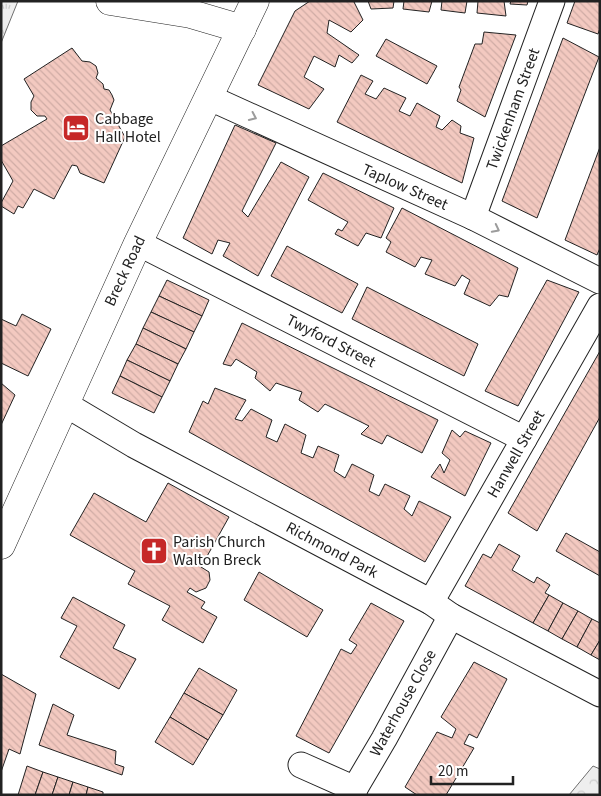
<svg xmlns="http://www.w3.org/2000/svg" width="601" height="796" font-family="'Source Sans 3',sans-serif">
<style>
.grass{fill:url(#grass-tufts);stroke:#6f6f6f}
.park{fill:url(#park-crowns);stroke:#6f6f6f}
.building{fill:url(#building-back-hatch);stroke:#222}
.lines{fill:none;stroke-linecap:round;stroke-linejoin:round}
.minor-casing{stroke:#222;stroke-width:27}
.tertiary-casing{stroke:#222;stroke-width:29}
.primary-casing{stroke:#222;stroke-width:29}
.minor{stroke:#fff;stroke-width:25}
.tertiary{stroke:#fff;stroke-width:28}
.primary{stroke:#fff;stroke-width:28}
.oneway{stroke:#9c9c9c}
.labels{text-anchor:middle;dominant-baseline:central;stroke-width:4;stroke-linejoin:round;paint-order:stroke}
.street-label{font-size:16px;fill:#222;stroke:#fff}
.poi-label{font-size:16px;fill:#222;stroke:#fff;text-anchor:start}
</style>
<defs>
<pattern id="grass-tufts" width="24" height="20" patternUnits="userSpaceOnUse" patternTransform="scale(1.25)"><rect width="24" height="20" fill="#eee"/><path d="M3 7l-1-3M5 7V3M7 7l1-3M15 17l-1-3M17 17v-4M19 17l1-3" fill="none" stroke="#ccc"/></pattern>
<pattern id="park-crowns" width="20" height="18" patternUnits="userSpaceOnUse" patternTransform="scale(1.25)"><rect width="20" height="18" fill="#eee"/><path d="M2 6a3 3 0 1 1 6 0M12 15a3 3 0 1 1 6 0" fill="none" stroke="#ccc"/></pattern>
<pattern id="building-back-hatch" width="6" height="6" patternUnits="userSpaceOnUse" patternTransform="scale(1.25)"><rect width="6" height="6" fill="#f3c9c0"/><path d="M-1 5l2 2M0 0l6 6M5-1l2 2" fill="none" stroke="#d0aca5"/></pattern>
</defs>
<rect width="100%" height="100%" fill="#fff"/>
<polygon class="grass" points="1,1 18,1 1,43"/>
<polygon class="park" points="593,766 600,769 600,795 569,795"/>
<g class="building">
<polygon points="310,1 356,1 354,2 363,20 351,32 329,20 327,33 359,55 352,63 339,55 335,67 314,56 304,77 324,89 309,109 258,85 295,11"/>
<polygon points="368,1 394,1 393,8 371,9"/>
<polygon points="404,1 432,1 429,12 403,9"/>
<polygon points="442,1 467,1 465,13 441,10"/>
<polygon points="478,1 504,1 506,16 477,13"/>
<polygon points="511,1 528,1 527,5 510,4"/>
<polygon points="575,1 600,1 600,28 598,34 567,23"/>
<polygon points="484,32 516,35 485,117 457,101 461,90 459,87 475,44 482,44"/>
<polygon points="563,38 599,57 537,218 502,201"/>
<polygon points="386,39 437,66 427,84 376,56"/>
<polygon points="72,48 82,61 90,62 96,66 98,73 96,78 103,84 104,89 109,90 112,95 114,100 110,110 125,137 104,183 80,173 77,166 72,165 54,199 34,189 23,208 18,206 14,214 1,206 1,203 13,181 1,160 1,146 47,119 45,116 37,116 31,110 31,102 34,96 24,79"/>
<polygon points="361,75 373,81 365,94 376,99 384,88 406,98 399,111 410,116 417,103 440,116 436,127 442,130 452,120 461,126 460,133 474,138 462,183 337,122"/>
<polygon points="235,125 276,143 242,211 248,217 281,162 309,177 258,276 223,256 230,243 218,240 212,254 183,238"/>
<polygon points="600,147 600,248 597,255 565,240"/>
<polygon points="323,173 394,208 381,238 366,233 358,246 335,234 338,229 342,231 348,222 308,200"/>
<polygon points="402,208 518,268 508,297 499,295 490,306 464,294 470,280 462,275 455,286 425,274 432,260 421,257 415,267 386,252 391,242 386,238"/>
<polygon points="287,246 358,284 342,313 271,276"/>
<polygon points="167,280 209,300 202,316 159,296"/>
<polygon points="547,280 579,292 518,406 485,391"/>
<polygon points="367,287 478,344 464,376 352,319"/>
<polygon points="159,296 202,316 194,332 151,312"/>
<polygon points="151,312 194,332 186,349 143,328"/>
<polygon points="22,314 51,329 28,376 1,363 1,319 16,326"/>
<polygon points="242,323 438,420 422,453 387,435 382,444 361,434 369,426 325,404 318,412 299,400 302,392 276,383 270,391 255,378 257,372 236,359 231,366 223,364"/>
<polygon points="143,328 186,349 178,364 136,344"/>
<polygon points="136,344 178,364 170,381 127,360"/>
<polygon points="600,351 600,417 537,531 508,513"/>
<polygon points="127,360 170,381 162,397 120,376"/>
<polygon points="120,376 162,397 154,413 112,393"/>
<polygon points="1,383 15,395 1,425"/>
<polygon points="215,388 246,400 235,419 242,421 251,409 272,420 266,437 277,442 285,424 306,435 301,453 313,458 318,446 339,455 334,471 345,478 352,464 374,475 369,491 379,496 385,484 410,496 404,509 412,516 419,501 451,517 425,562 189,432 203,401 208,404"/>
<polygon points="452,430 460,437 465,431 491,443 465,496 431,477 440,464 444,473 450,460 442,453"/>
<polygon points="168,483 229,517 201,567 209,572 210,580 206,588 196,592 190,588 187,592 205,602 201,608 217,617 203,643 162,620 170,606 128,584 135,571 70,535 94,493 146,522"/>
<polygon points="566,533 600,552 600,576 556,551"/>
<polygon points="499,544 520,556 512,570 534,583 537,577 550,585 545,593 549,595 533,623 465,586 483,554 491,558"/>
<polygon points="259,572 323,610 307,637 244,600"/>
<polygon points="549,595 563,603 548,631 533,623"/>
<polygon points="73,597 125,625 113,648 136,659 119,689 60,657 77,626 61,618"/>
<polygon points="371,603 404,621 329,753 296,736 341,649 351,654 357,645 349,640"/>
<polygon points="563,603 578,611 562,639 548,631"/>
<polygon points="578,611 592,619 577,647 562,639"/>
<polygon points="592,619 600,623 600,640 591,655 577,647"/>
<polygon points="600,640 600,660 591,655"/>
<polygon points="474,662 507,679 477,738 469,734 464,744 474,748 446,795 417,795 405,787 437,732 452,738 456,729 441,717"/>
<polygon points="199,668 237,690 223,715 184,693"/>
<polygon points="1,674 36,694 20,754 9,749 1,772"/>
<polygon points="184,693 223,715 208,740 170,717"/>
<polygon points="53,704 74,715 67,735 116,751 115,764 124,767 122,775 39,745"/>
<polygon points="170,717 208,740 193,765 155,742"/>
<polygon points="27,766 43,772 35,795 18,795"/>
<polygon points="43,772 58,777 52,795 35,795"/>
<polygon points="58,777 73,782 69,795 52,795"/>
<polygon points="73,782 88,787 86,795 69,795"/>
<polygon points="88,787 103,792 103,795 86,795"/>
</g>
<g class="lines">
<g class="minor-casing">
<g id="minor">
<polyline points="208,97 473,217 600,281"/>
<polyline points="473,217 552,1"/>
<polyline points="138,243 524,439"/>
<polyline points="65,404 134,445 431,602 451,616 600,694"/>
<polyline points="431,602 600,306"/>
<polyline points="301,765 355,789"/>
<polyline points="351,795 384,739 451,616"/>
</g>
</g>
<g class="tertiary-casing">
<polyline id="tertiary" points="110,1 191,14 242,29"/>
</g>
<g class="primary-casing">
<polyline id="primary" points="1,545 138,243 255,1"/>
</g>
<use href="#minor" class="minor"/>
<use href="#tertiary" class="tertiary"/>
<use href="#primary" class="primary"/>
</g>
<defs><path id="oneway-chevron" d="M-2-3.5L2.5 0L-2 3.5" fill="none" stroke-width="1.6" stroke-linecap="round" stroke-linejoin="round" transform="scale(1.25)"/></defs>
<g class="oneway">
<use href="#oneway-chevron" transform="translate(253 117) rotate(25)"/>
<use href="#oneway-chevron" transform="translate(496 229) rotate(27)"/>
</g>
<defs>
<g id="hotel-square" transform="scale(1.4375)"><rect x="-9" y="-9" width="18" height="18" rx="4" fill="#c62828" stroke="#fff"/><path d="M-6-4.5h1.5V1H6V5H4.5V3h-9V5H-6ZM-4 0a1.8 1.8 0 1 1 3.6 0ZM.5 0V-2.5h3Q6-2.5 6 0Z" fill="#fff"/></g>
<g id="church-square" transform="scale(1.4375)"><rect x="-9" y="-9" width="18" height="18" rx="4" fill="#c62828" stroke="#fff"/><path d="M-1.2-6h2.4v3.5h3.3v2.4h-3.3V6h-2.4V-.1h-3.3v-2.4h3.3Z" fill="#fff"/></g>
</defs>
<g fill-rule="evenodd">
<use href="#hotel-square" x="76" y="128"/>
<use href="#church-square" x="154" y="551"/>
</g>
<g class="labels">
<g class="street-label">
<text transform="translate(513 109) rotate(-70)">Twickenham Street</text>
<text transform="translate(405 187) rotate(24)">Taplow Street</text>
<text transform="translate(125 271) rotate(-65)">Breck Road</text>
<text transform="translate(331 341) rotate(27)">Twyford Street</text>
<text transform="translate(516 454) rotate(-60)">Hanwell Street</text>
<text transform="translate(332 550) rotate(28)">Richmond Park</text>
<text transform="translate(403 703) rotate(-61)">Waterhouse Close</text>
</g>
<g class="poi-label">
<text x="95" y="119">Cabbage<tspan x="95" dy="18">Hall Hotel</tspan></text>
<text x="173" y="542">Parish Church<tspan x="173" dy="18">Walton Breck</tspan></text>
</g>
</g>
<rect width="601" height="796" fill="none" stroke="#222222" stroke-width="5"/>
<path d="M431 776v8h82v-8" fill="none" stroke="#222222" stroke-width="2.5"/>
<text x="438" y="776" font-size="15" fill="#222222" stroke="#ffffff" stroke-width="4" paint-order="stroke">20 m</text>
</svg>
